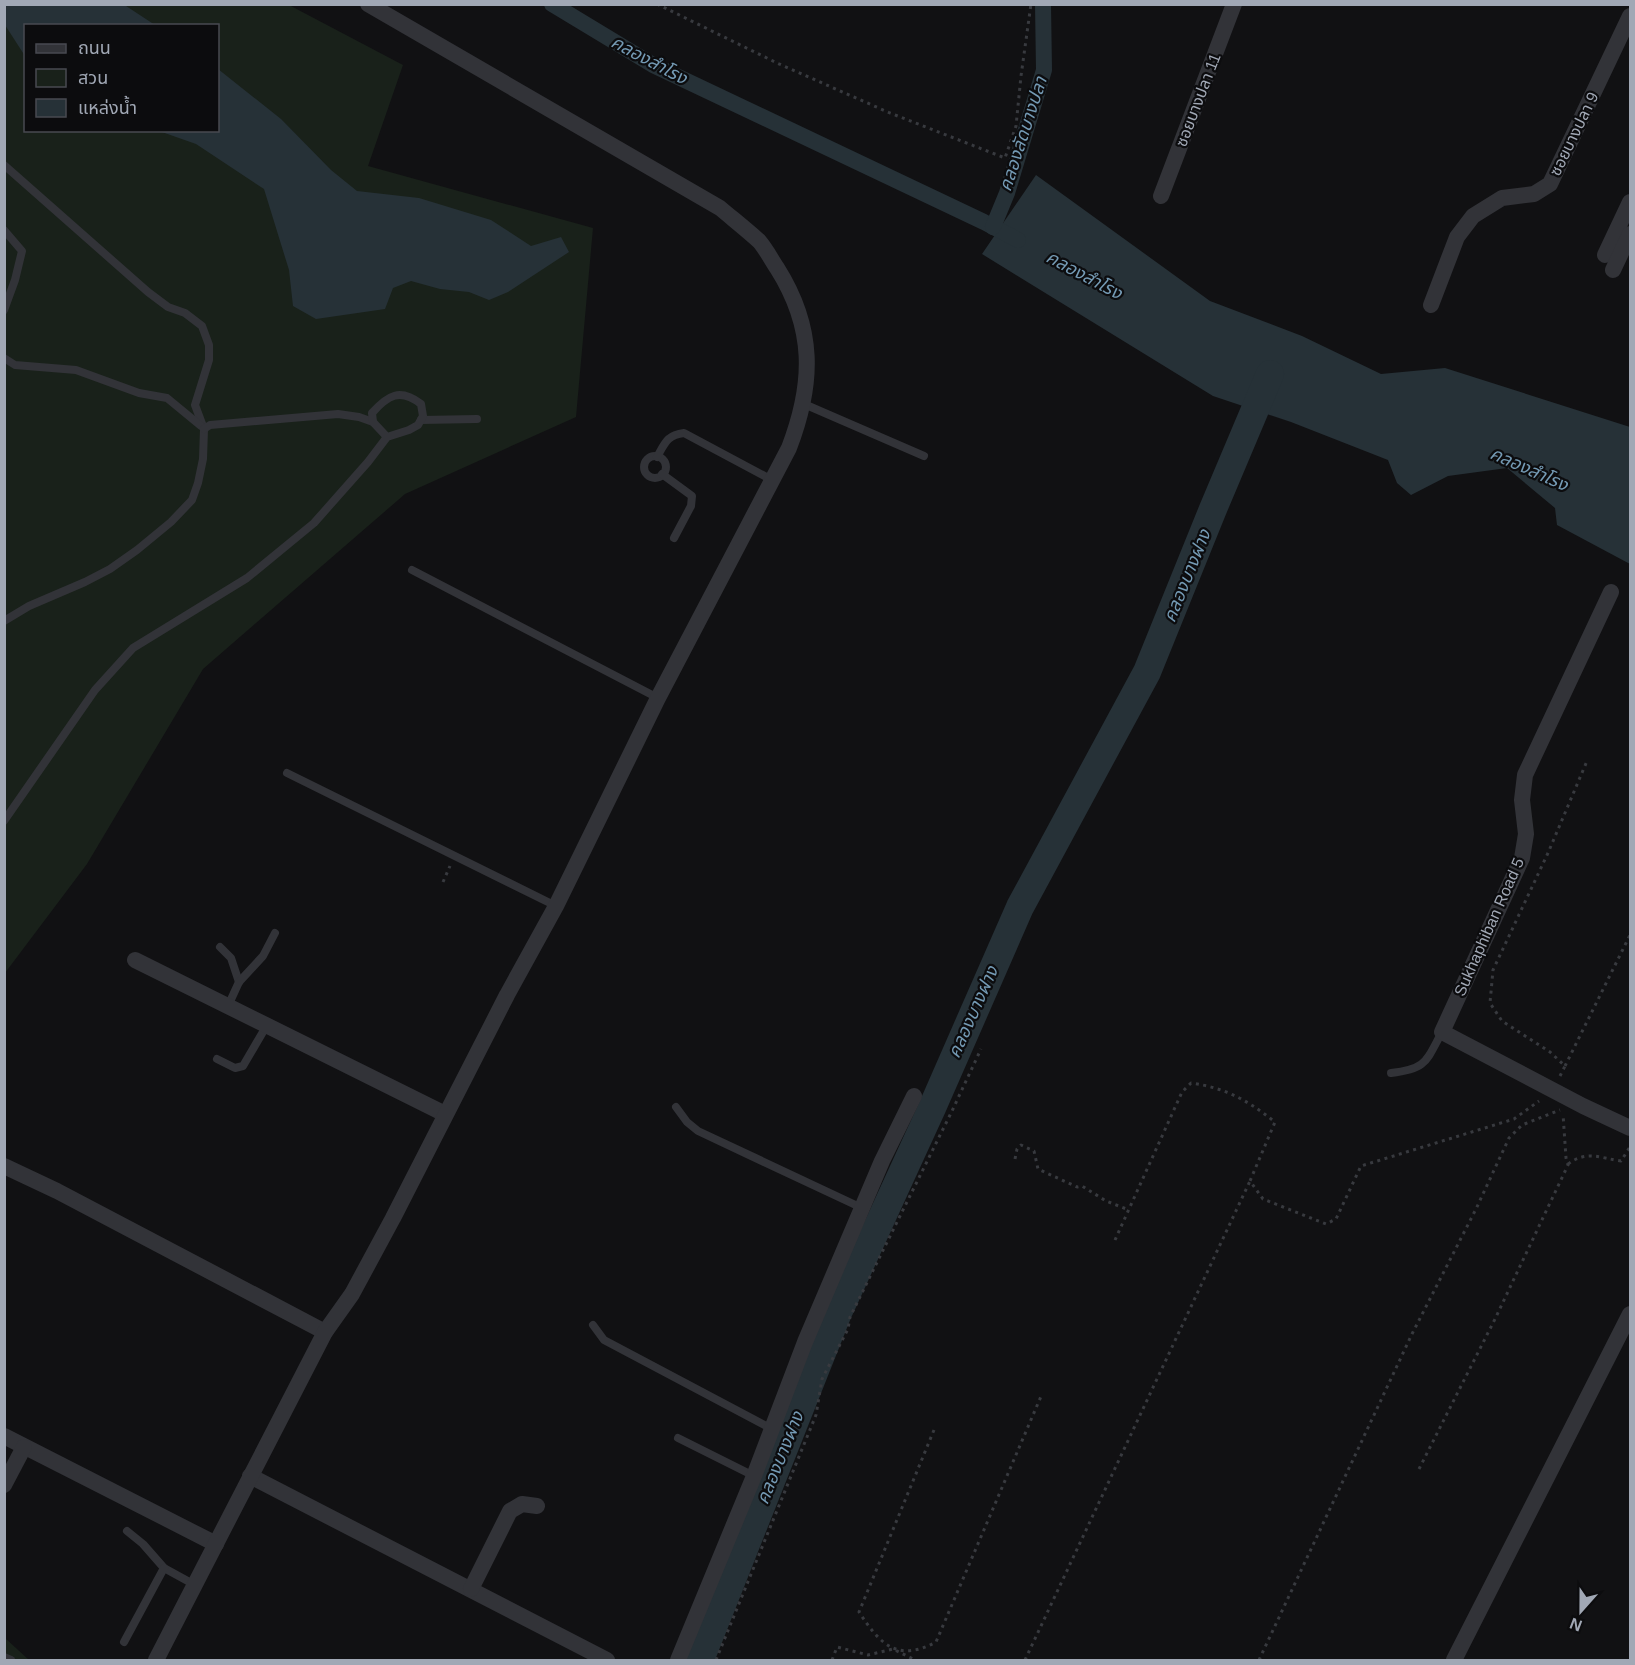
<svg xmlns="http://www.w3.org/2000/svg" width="1635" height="1665" font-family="Arial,'Noto Sans Thai',sans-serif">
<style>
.green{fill:#19211a;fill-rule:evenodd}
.water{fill:#263137}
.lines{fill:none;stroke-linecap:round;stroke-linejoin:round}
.canal{stroke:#263137;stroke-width:16}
.river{stroke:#263137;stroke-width:28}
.path{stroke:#383a3f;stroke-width:3;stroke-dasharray:3 4.5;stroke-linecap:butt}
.service{stroke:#323338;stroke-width:8}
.minor{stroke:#323338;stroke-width:16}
.labels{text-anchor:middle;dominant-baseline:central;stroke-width:4.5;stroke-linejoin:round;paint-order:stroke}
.street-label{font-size:16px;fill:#a1a8b5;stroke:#0c0c0e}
.water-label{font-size:18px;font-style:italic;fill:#749ab4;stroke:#0c0c0e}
</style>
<rect width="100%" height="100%" fill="#111113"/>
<g class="green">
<path d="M5,5H289L403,65L368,166L593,228L576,417L405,494L203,669L87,864L5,973ZM26,26H218V130H26Z"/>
<polygon points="5,1638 29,1660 5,1660"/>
</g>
<g class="water">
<polygon points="123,4 155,25 26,26 25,56 5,25 5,5"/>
<polygon points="218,69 281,119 331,170 357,191 419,198 491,220 531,246 561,237 569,252 508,292 489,300 469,292 440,289 411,281 393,288 385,309 316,319 293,306 289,270 264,189 196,144 159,131 218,130"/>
<polygon points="1036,175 1210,301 1302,336 1381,374 1445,368 1630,427 1630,564 1557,525 1555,508 1507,468 1448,476 1411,495 1397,483 1388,460 1291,422 1213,396 982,254"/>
</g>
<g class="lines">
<g class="canal">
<polyline points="552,4 653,65 984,222 1018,240"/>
<polyline points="993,227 1007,193 1044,70 1043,4"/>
</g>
<polyline class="river" points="700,1660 837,1315 932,1108 1020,907 1147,672 1213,509 1270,374"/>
<g class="path">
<polyline points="657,4 777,63 890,113 1005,158 1016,126 1021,76 1031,4"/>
<polyline points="443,882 450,866"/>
<polyline points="1565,1066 1630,935"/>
<polyline points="1560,1076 1565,1066 1550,1052 1502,1021 1490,1003 1493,970 1548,853 1587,761"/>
<polyline points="1015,1159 1017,1149 1021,1145 1034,1151 1038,1169 1077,1187 1082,1186 1106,1201 1129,1210"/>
<path d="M1568,1164C1587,1150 1600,1158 1621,1161L1630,1147"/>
<path d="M1115,1240L1182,1092L1191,1083C1226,1088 1247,1100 1275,1122L1250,1181L1263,1199L1326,1224L1336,1219L1361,1166L1514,1119L1539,1101"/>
<path d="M934,1430L859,1612C880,1644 897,1663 936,1642L1042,1394"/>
<polyline points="1419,1469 1495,1319 1568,1165 1566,1158 1563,1114"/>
<polyline points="716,1660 816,1415 822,1379 848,1329 850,1317 952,1111 981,1049"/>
<polyline points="832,1660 837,1647 868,1655 893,1649 913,1659"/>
<polyline points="1025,1660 1250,1181"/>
<polyline points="1259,1660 1412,1334 1476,1209 1509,1138 1522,1125 1560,1110"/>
</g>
<g class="service">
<polyline points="4,165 148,292 168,307 185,313 202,326 209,345 209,360 195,405 204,429 203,459 198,483 192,500 171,522 137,550 110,569 85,582 29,606 4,621"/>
<polyline points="4,230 22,251 15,280 4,310"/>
<polyline points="4,358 15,365 76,370 139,393 167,398 201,426"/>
<polyline points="804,404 924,456"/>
<polyline points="421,420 477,419"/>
<polyline points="204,429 210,425 338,414 359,417 373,422"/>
<circle cx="655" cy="467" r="11"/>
<path d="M657,457C665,443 667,435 684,433L772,480"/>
<polyline points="662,474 692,496 691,506 674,538"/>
<polyline points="412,570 658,698"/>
<polyline points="287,773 556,906"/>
<path d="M4,821L95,690L133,648L247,578L314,523L368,462L387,437L409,430L418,425L423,416L421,404C400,388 388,395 372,413L373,422L387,437"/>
<polyline points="220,947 231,958 239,982"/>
<polyline points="228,1006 239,982 263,956 275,933"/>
<polyline points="217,1059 235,1068 243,1066 267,1025"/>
<path d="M1391,1073C1427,1069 1426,1061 1442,1032"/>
<polyline points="676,1107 687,1122 698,1131 862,1208"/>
<polyline points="593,1325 604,1340 772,1429"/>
<polyline points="678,1438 754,1476"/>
<polyline points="127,1531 143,1544 164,1568 195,1585"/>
<polyline points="124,1642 164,1568"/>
<polyline points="4,1657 11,1660"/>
</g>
<g class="minor">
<polyline points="1161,196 1234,4"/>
<polyline points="1605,255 1630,202"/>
<polyline points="1613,270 1630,234"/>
<polyline points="1431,305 1457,237 1473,216 1502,198 1534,194 1550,184 1630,16"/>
<polyline points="1611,592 1525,775 1522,800 1526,834 1522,858 1442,1032 1583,1106 1630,1128"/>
<polyline points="135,960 445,1114"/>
<polyline points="4,1166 57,1191 325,1332"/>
<polyline points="4,1436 216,1544"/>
<polyline points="250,1476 607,1660"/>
<polyline points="4,1485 24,1447"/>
<polyline points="471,1589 510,1511 522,1504 537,1506"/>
<path d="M156,1660L325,1332L352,1294L393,1218L507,995L556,906L658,698L789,448C814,383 815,328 777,268C771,259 766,249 759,241C747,230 733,219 720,208L368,4"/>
<polyline points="678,1660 754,1476 805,1342 882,1161 914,1096"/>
<polyline points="1454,1660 1630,1314"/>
</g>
</g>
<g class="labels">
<g class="street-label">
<text transform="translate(1198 100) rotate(-69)">ซอยบางปลา 11</text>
<text transform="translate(1574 134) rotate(-64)">ซอยบางปลา 9</text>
<text transform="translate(1489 927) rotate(-66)">Sukhaphiban Road 5</text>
</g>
<g class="water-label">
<text transform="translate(649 60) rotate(28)">คลองสำโรง</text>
<text transform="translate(1023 134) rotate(-72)">คลองลัดบางปลา</text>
<text transform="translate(1084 275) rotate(28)">คลองสำโรง</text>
<text transform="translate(1529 469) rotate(24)">คลองสำโรง</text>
<text transform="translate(1187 576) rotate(-68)">คลองบางฝาง</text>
<text transform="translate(973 1012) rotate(-66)">คลองบางฝาง</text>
<text transform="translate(780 1458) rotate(-68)">คลองบางฝาง</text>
</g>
</g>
<rect width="1635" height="1665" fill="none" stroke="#a1a8b5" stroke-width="12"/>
<rect x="24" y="24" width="195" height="108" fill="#0c0c0e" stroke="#484a51" stroke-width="1.5"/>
<rect x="36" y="44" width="30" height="9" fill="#323338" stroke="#484a51" stroke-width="1.5"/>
<text x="78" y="54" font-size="18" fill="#a1a8b5">ถนน</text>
<rect x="36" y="69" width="30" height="18" fill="#19211a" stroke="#484a51" stroke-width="1.5"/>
<text x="78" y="84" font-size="18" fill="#a1a8b5">สวน</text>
<rect x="36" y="99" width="30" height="18" fill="#263137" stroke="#484a51" stroke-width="1.5"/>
<text x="78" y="114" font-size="18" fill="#a1a8b5">แหล่งน้ำ</text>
<g transform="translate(1581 1611) rotate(201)" stroke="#0c0c0e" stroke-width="4.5" paint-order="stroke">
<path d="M0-4.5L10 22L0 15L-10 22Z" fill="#a1a8b5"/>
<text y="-9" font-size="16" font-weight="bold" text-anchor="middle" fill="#a1a8b5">N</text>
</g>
</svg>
